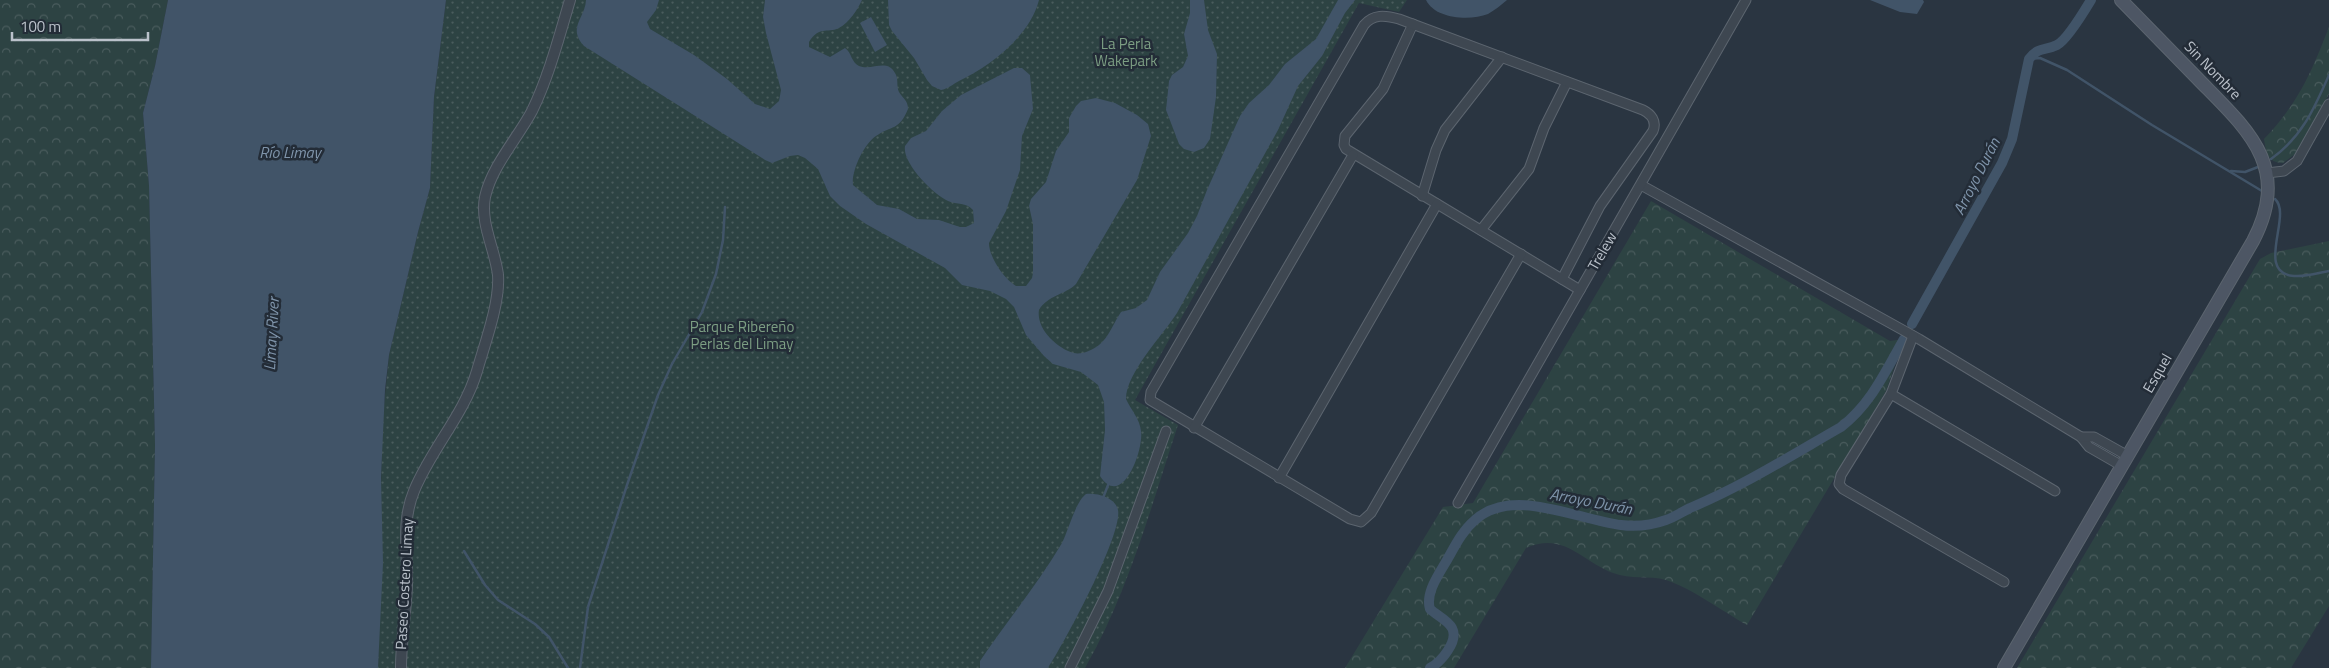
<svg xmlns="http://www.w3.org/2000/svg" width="2329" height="668" font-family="'Titillium Web',sans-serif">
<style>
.forest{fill:url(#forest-crowns)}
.park{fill:url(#park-dots)}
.water{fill:#415468}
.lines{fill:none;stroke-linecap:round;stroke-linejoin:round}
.stream{stroke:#415468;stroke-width:2.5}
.canal{stroke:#415468;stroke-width:10}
.minor-casing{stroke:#5c656f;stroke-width:11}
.tertiary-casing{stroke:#5c656f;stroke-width:12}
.secondary-casing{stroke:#5c656f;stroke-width:14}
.minor{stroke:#3e4751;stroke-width:9}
.tertiary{stroke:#3e4751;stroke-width:10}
.secondary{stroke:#4d5664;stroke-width:12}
.labels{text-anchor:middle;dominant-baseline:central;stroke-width:5;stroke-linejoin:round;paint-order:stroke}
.park-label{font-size:15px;fill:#7c9e83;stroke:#232c37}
.street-label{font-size:15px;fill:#bbc2cb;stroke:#232c37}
.water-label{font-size:16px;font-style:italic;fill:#7f94aa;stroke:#232c37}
</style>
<defs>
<pattern id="forest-crowns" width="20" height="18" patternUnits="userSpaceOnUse" patternTransform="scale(1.25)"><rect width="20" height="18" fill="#2d4343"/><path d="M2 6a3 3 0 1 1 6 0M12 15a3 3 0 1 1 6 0" fill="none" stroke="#4a5c5d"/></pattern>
<pattern id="park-dots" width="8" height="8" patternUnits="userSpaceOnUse" patternTransform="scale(1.25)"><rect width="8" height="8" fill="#2d4343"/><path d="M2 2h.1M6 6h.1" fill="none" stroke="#4a5c5d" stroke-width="1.8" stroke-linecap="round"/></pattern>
</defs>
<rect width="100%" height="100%" fill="#2a3541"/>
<g class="forest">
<polygon points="0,0 168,0 155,66 143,113 149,186 155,445 151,668 0,668"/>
<path d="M2329,27V94L2295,154L2283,163C2267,163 2266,151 2264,139C2299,102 2311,73 2329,27Z"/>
<path d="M1651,201L1890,341L1904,339L1886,391L1747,625C1724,612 1691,588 1666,580C1649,575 1631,580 1613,573C1582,561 1563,531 1526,548L1454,668H1345L1443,507L1473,503Z"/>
<polygon points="2329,241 2329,606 2291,668 2017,668 2260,259 2271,253"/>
</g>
<path class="park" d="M446,0H1407L1399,12L1359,3L1135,400L1178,425C1151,507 1128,593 1085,668H378L382,426L389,355L418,232L430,188L434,97Z"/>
<g class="water">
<polygon points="168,0 446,0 434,97 430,188 418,232 389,355 385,390 381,477 383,563 378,668 151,668 155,445 149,186 143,113 155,66"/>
<path d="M586,0H659L656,10L647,22L650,29L694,55L727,79L755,104L770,109L779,101L781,90L766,33L763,17L765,0H862C858,9 849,23 839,28C826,34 820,25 809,42V47L830,57L845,48C852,53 851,62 859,66C872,71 887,58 895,73C899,79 896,86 899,92C903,99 908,100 908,109C899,131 892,125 876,136C864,144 851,171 853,185L877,205L899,209L917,219L939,220L960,227H966L974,223L973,210C966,202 957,205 948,201C933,194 902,163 905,146L911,138L926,131L942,111L961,95L1014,68H1022L1030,75L1033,109L1022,136L1020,170L1006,211L989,243C989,257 1004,279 1016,286H1026L1032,278L1033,273V224L1029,206L1031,199L1046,182L1056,151L1069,132V118L1076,106L1081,101L1096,98L1115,103L1137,115L1148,124L1151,136L1137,180L1076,284C1065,295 1048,295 1039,310C1036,328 1056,348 1074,353C1081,355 1093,350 1099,345C1109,337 1114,322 1121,312L1136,308L1147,300L1160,272L1188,233L1197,216L1207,190L1240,116L1249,103L1269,85L1285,64L1316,39L1338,0H1355L1345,13L1322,56L1298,86L1278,130L1177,313C1163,335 1126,373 1126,399C1131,410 1140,419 1141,431C1144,450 1122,510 1100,476L1105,430L1104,402L1098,385L1081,372L1053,364L1044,356L1026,335L1014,307L1006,299L990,291L962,285L945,268L866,224L840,206L830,196L818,169L805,158L798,155L790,156L772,163L765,160L584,46C567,27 585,19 586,0Z"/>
<path d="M888,0H1039C1030,36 990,66 959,81C953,84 948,89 941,90L932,86L927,80L914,58L892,31L889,25Z"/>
<polygon points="1190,0 1204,0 1208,30 1217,54 1216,97 1210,139 1204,148 1194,152 1184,149 1179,144 1166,110 1169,81 1172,75 1183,67 1188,56 1184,34 1190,13"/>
<path d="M1426,0H1507C1501,5 1495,10 1488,14C1470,21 1435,19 1426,0Z"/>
<polygon points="1870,0 1923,0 1924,2 1917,14 1900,12"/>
<polygon points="871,17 887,45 875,52 860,23"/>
<path d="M1086,494C1097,493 1115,497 1118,510C1123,534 1064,644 1048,668H980V661C1007,621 1038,584 1062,543C1068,531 1076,501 1086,494Z"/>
</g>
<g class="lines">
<g class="stream">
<polyline points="2029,59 2040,58 2067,70 2152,125 2262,191"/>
<path d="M2271,159C2302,137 2314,109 2329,75"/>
<polyline points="2231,171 2245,172 2258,167"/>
<path d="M2275,199C2293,215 2254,273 2294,276C2305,277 2318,273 2329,271"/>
<polyline points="1103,498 1110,480"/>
<polyline points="464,551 485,585 498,600 535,624 549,637 568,668"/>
<polyline points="580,668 588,607 627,485 658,395 672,364 702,312 716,274 723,240 725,207"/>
</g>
<g class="canal">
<path d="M1912,324L2002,163L2012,139L2029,59C2039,46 2045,51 2057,45C2067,40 2085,10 2091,0"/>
<path d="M1430,668C1441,662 1459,641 1452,628C1448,620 1436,615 1430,609C1425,593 1439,574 1447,560C1455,546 1462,531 1475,520C1513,486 1578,520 1621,525C1636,527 1652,525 1666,520C1675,517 1682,512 1690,508C1743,486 1792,455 1841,427C1871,404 1885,372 1904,339"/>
</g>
<g class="minor-casing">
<g id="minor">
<polyline points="1413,24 1383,89 1345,136 1344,145 1346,149 1580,290"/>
<polyline points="2267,173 2284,171 2297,161 2329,104"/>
<polyline points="1641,185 1919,339 2081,437 2089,447 2122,466"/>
<polyline points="1422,196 1436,150 1445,130 1502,57"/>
<polyline points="1481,230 1529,169 1544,128 1567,82"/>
<path d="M1521,254L1371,513L1361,522L1350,519L1150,400L1151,392L1364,25C1373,14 1385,15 1399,19L1643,110C1651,114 1657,121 1653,131L1600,206L1562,279"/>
<polyline points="1913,336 1891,394 1841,475 1839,484 1843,489 2004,582"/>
<polyline points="1891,394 2055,491"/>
<polyline points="1194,428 1353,155"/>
<polyline points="2081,437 2094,437 2128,456"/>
<polyline points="1279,478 1437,204"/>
<polyline points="1458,503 1746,0"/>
<polyline points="1070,668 1108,591 1166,431"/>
</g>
</g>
<g class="tertiary-casing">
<path id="tertiary" d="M401,668C401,640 406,613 407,585C408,553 401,522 414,491C431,449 464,415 477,371C485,343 500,303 498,275C495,249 480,224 485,197C492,166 517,139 532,111C549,76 559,37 570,0"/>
</g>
<g class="secondary-casing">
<path id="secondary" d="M2004,668L2253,241C2292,167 2248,130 2199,80C2173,53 2147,27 2121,0"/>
</g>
<use href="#minor" class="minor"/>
<use href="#tertiary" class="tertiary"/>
<use href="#secondary" class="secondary"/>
</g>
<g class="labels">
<g class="park-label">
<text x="1126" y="43">La Perla<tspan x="1126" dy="17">Wakepark</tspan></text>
<text x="742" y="326">Parque Ribereño<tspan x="742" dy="17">Perlas del Limay</tspan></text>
</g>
<g class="street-label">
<text transform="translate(2213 70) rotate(46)">Sin Nombre</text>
<text transform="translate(1602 251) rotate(-60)">Trelew</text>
<text transform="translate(2157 373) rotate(-60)">Esquel</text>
<text transform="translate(404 584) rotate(-87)">Paseo Costero Limay</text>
</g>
<g class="water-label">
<text x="290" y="152">Río Limay</text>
<text transform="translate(1976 176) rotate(-63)">Arroyo Durán</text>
<text transform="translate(271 334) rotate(-87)">Limay River</text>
<text transform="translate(1591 501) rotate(11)">Arroyo Durán</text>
</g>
</g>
<path d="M12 32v8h136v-8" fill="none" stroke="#bbc2cb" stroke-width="2.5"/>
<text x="20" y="32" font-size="15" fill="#bbc2cb" stroke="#232c37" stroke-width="4" paint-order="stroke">100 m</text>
</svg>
